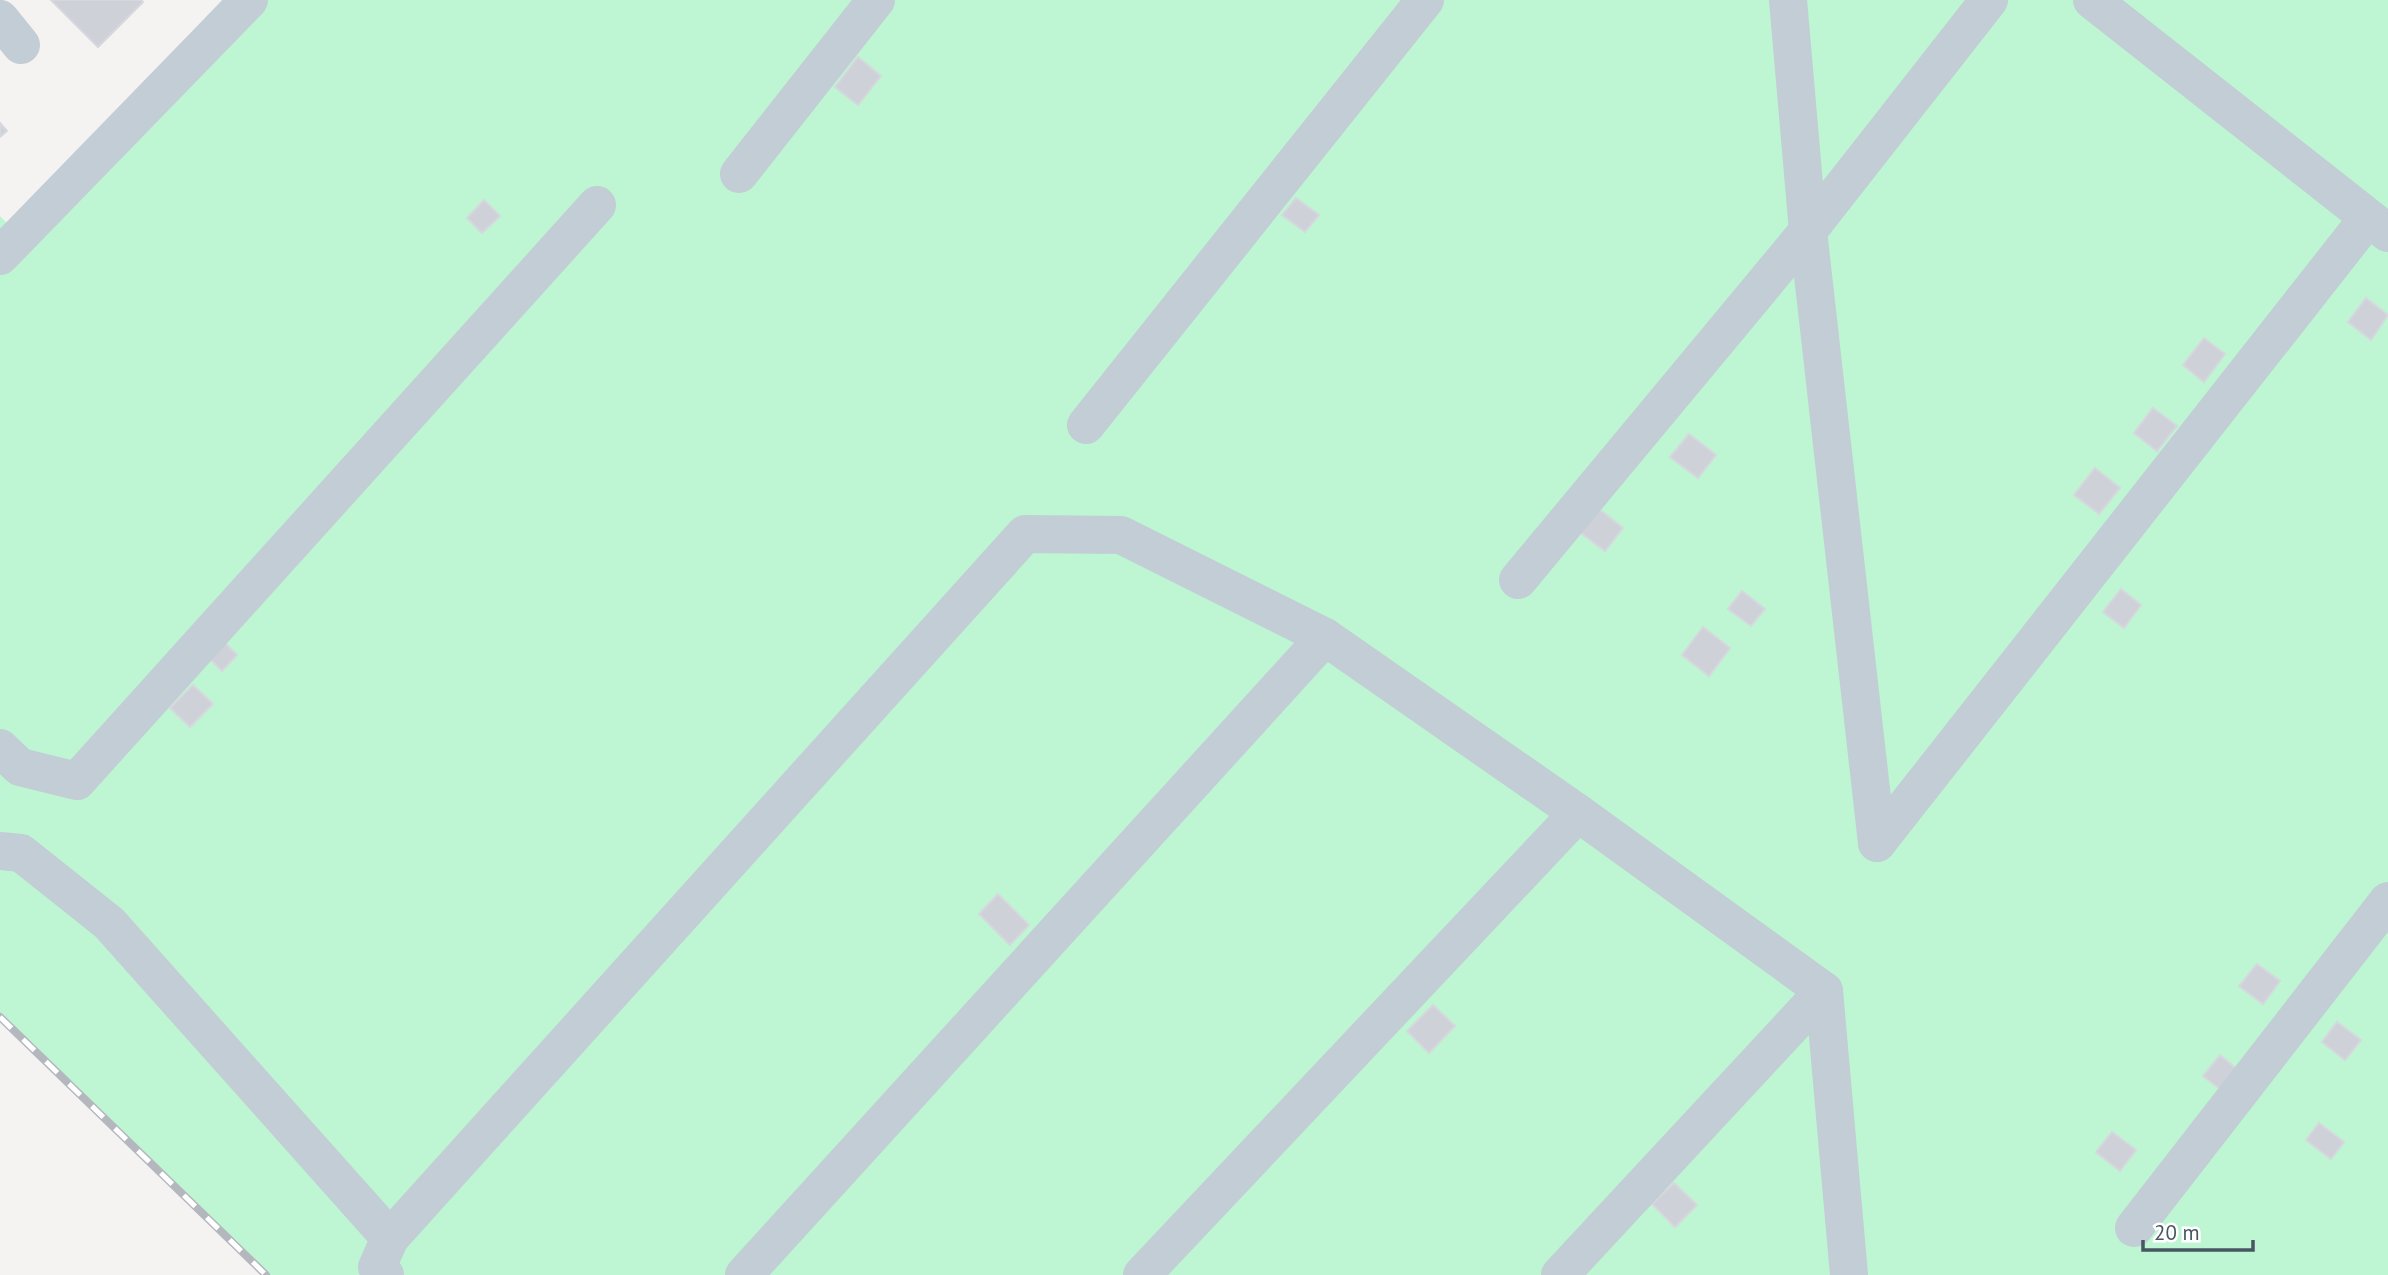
<svg xmlns="http://www.w3.org/2000/svg" width="2388" height="1275" font-family="'PT Sans',sans-serif">
<style>
.green{fill:#bef5d2}
.building{fill:#ced1d8;stroke:#d6d8de;stroke-width:2}
.lines{fill:none;stroke-linecap:round;stroke-linejoin:round}
.minor{stroke:#c2cdd5;stroke-width:38}
.rail-casing{stroke:#b4b7bd;stroke-width:8}
.rail{stroke:#fff;stroke-width:5;stroke-dasharray:16;stroke-linecap:butt}
</style>
<rect width="100%" height="100%" fill="#f5f2f2"/>
<polygon class="green" points="222,0 2388,0 2388,1275 269,1275 0,1015 0,216 11,227"/>
<g class="building">
<polygon points="51,0 141,0 143,2 98,47"/>
<polygon points="858,57 881,76 858,105 835,87"/>
<polygon points="0,123 7,131 0,137"/>
<polygon points="1296,198 1319,215 1305,232 1282,215"/>
<polygon points="484,200 500,216 482,233 467,218"/>
<polygon points="2366,298 2388,315 2371,340 2348,322"/>
<polygon points="2204,338 2225,354 2204,382 2183,365"/>
<polygon points="2153,408 2177,426 2157,451 2134,433"/>
<polygon points="1689,434 1716,455 1698,478 1670,457"/>
<polygon points="2095,468 2120,488 2099,514 2074,495"/>
<polygon points="1599,509 1623,528 1605,551 1581,533"/>
<polygon points="2121,589 2141,605 2124,628 2103,612"/>
<polygon points="1742,591 1765,609 1751,626 1728,609"/>
<polygon points="1703,627 1730,648 1709,676 1682,655"/>
<polygon points="223,641 237,655 222,671 208,657"/>
<polygon points="193,685 213,704 190,727 170,708"/>
<polygon points="998,894 1029,925 1010,945 979,914"/>
<polygon points="2257,964 2280,981 2263,1004 2239,986"/>
<polygon points="1433,1005 1455,1026 1429,1053 1407,1031"/>
<polygon points="2337,1022 2361,1040 2345,1060 2322,1042"/>
<polygon points="2220,1055 2239,1071 2223,1091 2203,1076"/>
<polygon points="2319,1123 2344,1142 2331,1159 2306,1140"/>
<polygon points="2112,1132 2136,1150 2120,1171 2096,1152"/>
<polygon points="1674,1183 1697,1205 1675,1227 1652,1204"/>
</g>
<g class="lines">
<g class="minor">
<polyline points="1788,0 1808,231 1877,843"/>
<polyline points="2092,0 2388,233"/>
<polyline points="0,19 21,45"/>
<polyline points="739,174 876,0"/>
<polyline points="0,256 249,0"/>
<polyline points="1086,425 1425,0"/>
<polyline points="1518,580 1808,231 1989,0"/>
<polyline points="0,748 20,767 77,781 597,205"/>
<polyline points="1877,843 2368,218"/>
<polyline points="0,851 21,853 109,923 390,1238 377,1267 385,1275"/>
<polyline points="2134,1228 2388,901"/>
<polyline points="390,1238 1025,534 1121,535 1325,637 1578,813 1824,991 1849,1275"/>
<polyline points="744,1275 1325,637"/>
<polyline points="1142,1275 1578,813"/>
<polyline points="1560,1275 1824,991"/>
</g>
<g class="rail-casing">
<polyline id="rail" points="0,1017 266,1275"/>
</g>
<use href="#rail" class="rail"/>
</g>
<path d="M2143 1240v10h110v-10" fill="none" stroke="#475662" stroke-width="3.5"/>
<text x="2154" y="1240" font-size="21" fill="#475662" stroke="#ffffff" stroke-width="5" paint-order="stroke">20 m</text>
</svg>
